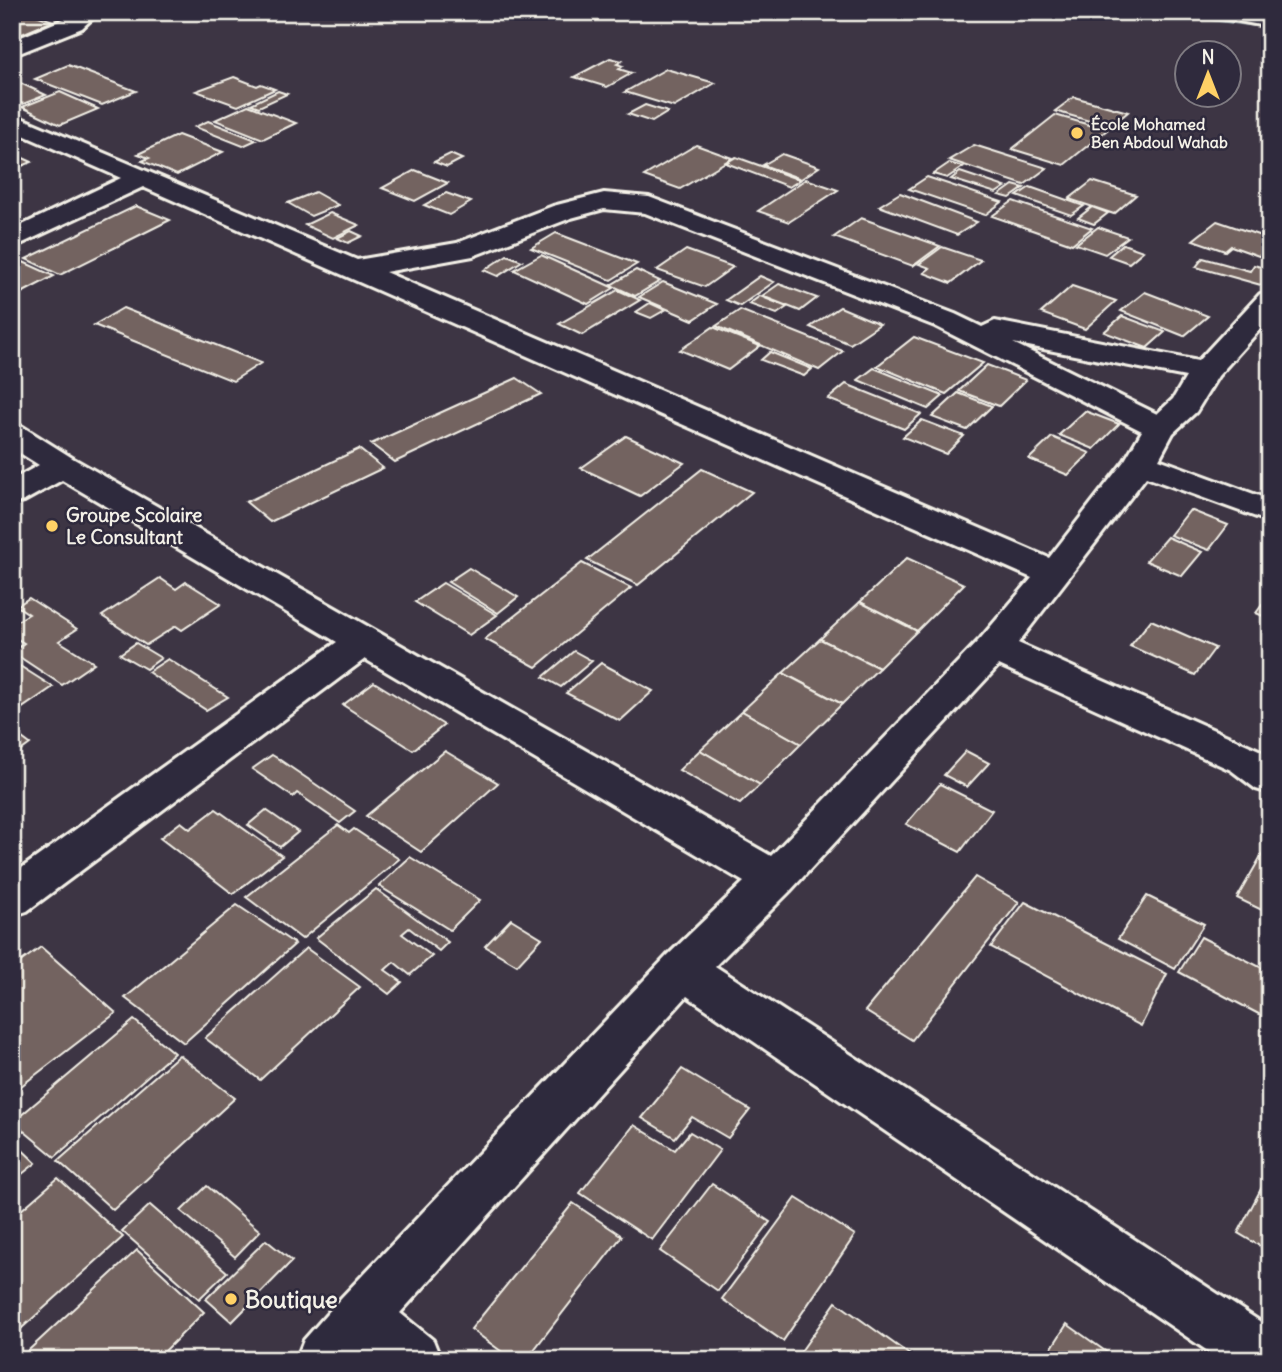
<svg xmlns="http://www.w3.org/2000/svg" width="1282" height="1372" font-family="Delius,sans-serif">
<style>
.lines{fill:none;stroke-linecap:round;stroke-linejoin:round}
.stream{fill:#909da5;fill-rule:evenodd}
.building{fill:#736360;stroke:#f4f1e8;stroke-width:2}
.minor-casing{stroke:#f4f1e8;stroke-width:6}
.minor{fill:#2f2a3d;fill-rule:evenodd}
.poi-dot{fill:#ffd166;stroke:#2f2a3d;stroke-width:2.5}
.labels{text-anchor:middle;dominant-baseline:central;stroke-width:5;stroke-linejoin:round;paint-order:stroke}
.far-poi-label{font-size:16px;font-weight:bold;fill:#f4f1e8;stroke:#2f2a3d;text-anchor:start}
.poi-label{font-size:19px;font-weight:bold;fill:#f4f1e8;stroke:#2f2a3d;text-anchor:start}
.near-poi-label{font-size:23px;font-weight:bold;fill:#f4f1e8;stroke:#2f2a3d;text-anchor:start}
</style>
<rect width="100%" height="100%" fill="#3d3544"/>
<filter id="ink" filterUnits="userSpaceOnUse"><feTurbulence type="fractalNoise" baseFrequency=".0143" numOctaves="2"/><feDisplacementMap in="SourceGraphic" scale="14" xChannelSelector="R" yChannelSelector="G"/><feConvolveMatrix kernelMatrix="1 2 1 2 8 2 1 2 1" color-interpolation-filters="sRGB"/></filter>
<g filter="url(#ink)">
<g class="lines">
<polygon class="stream" points="1145,12 1170,12 1270,25 1270,29"/>
</g>
<g class="building">
<polygon points="12,12 28,12 53,21 22,34 12,30"/>
<polygon points="610,58 622,61 617,64 623,66 619,69 632,73 607,87 574,77"/>
<polygon points="68,65 136,91 102,105 35,79"/>
<polygon points="666,69 715,83 674,107 625,92"/>
<polygon points="234,77 257,86 261,84 275,89 238,106 196,91"/>
<polygon points="16,81 46,95 23,104 12,99 12,83"/>
<polygon points="278,91 287,94 259,107 251,104"/>
<polygon points="60,92 98,109 60,125 22,107"/>
<polygon points="1074,97 1128,112 1110,127 1055,111"/>
<polygon points="248,105 296,123 263,139 215,120"/>
<polygon points="645,105 668,112 652,122 628,114"/>
<polygon points="1055,115 1107,130 1064,165 1012,149"/>
<polygon points="208,121 256,140 243,146 195,127"/>
<polygon points="178,135 223,152 177,175 142,161 149,158 138,154"/>
<polygon points="696,145 732,158 680,189 644,176"/>
<polygon points="974,145 1047,168 1024,185 949,160"/>
<polygon points="12,153 32,162 12,170"/>
<polygon points="450,154 462,159 447,167 434,162"/>
<polygon points="782,154 819,167 801,179 763,165"/>
<polygon points="736,157 800,180 789,187 726,163"/>
<polygon points="949,163 963,167 947,178 933,174"/>
<polygon points="415,170 448,183 415,201 382,188"/>
<polygon points="960,172 1005,187 996,193 951,179"/>
<polygon points="927,177 1002,202 985,215 909,189"/>
<polygon points="806,179 838,190 789,222 758,211"/>
<polygon points="1092,181 1136,195 1114,214 1069,199"/>
<polygon points="1013,185 1024,188 1010,198 999,195"/>
<polygon points="1030,187 1084,206 1071,215 1017,196"/>
<polygon points="315,192 338,205 311,216 288,203"/>
<polygon points="446,193 471,202 449,215 424,205"/>
<polygon points="900,193 977,222 957,235 879,206"/>
<polygon points="1013,201 1092,228 1072,244 992,216"/>
<polygon points="136,206 170,220 60,275 26,259"/>
<polygon points="1092,207 1108,213 1094,224 1078,218"/>
<polygon points="330,213 359,225 333,238 305,225"/>
<polygon points="861,218 940,246 913,266 834,237"/>
<polygon points="1217,221 1270,239 1270,260 1231,246 1225,251 1193,240"/>
<polygon points="1098,227 1128,237 1105,254 1076,244"/>
<polygon points="351,231 362,236 348,243 337,238"/>
<polygon points="556,233 637,264 611,280 531,248"/>
<polygon points="1123,244 1143,251 1129,263 1109,256"/>
<polygon points="942,247 981,260 951,283 924,273 930,268 919,264"/>
<polygon points="686,250 733,267 705,287 657,270"/>
<polygon points="507,255 522,261 498,276 484,270"/>
<polygon points="541,255 614,288 588,304 514,270"/>
<polygon points="1203,258 1250,271 1254,265 1270,270 1270,272 1261,285 1196,267"/>
<polygon points="21,261 54,276 12,298 12,265"/>
<polygon points="636,270 660,281 635,296 611,285"/>
<polygon points="760,276 774,282 740,306 726,300"/>
<polygon points="663,282 717,304 693,320 639,297"/>
<polygon points="779,284 817,298 800,311 762,296"/>
<polygon points="1072,286 1116,301 1085,329 1041,313"/>
<polygon points="618,290 640,300 582,335 559,324"/>
<polygon points="1145,292 1208,316 1184,336 1121,311"/>
<polygon points="760,296 787,307 777,314 749,304"/>
<polygon points="650,303 665,310 651,318 636,312"/>
<polygon points="840,307 880,324 850,344 810,327"/>
<polygon points="123,308 261,363 233,381 94,325"/>
<polygon points="740,310 843,351 819,370 716,326"/>
<polygon points="1122,316 1165,332 1147,348 1104,332"/>
<polygon points="713,327 760,346 728,370 680,350"/>
<polygon points="914,337 983,363 946,394 877,366"/>
<polygon points="770,352 812,369 804,376 761,360"/>
<polygon points="987,365 1026,380 999,406 959,391"/>
<polygon points="874,368 943,396 928,409 858,380"/>
<polygon points="517,378 541,394 395,462 371,444"/>
<polygon points="846,384 921,414 904,429 828,399"/>
<polygon points="958,393 992,406 967,430 932,417"/>
<polygon points="1085,411 1119,424 1094,449 1059,435"/>
<polygon points="922,420 964,436 946,454 903,437"/>
<polygon points="626,436 684,463 640,496 581,468"/>
<polygon points="1052,437 1090,453 1068,475 1029,459"/>
<polygon points="359,449 383,468 270,522 246,502"/>
<polygon points="702,469 752,492 638,585 587,560"/>
<polygon points="1190,510 1228,525 1209,550 1170,535"/>
<polygon points="1167,537 1202,552 1182,576 1146,561"/>
<polygon points="907,558 964,584 917,631 860,602"/>
<polygon points="582,563 631,588 536,667 485,639"/>
<polygon points="469,568 518,597 498,613 448,582"/>
<polygon points="160,578 176,589 186,582 221,604 182,630 176,626 146,645 102,616"/>
<polygon points="443,583 497,615 469,635 415,602"/>
<polygon points="1270,594 1270,619 1256,613"/>
<polygon points="29,598 77,629 59,641 94,663 62,685 12,652 24,643 12,636 12,624 29,614 17,606"/>
<polygon points="860,602 917,631 879,668 820,639"/>
<polygon points="1151,620 1215,648 1195,675 1130,646"/>
<polygon points="820,639 879,668 842,704 783,673"/>
<polygon points="136,643 161,658 146,669 120,654"/>
<polygon points="574,651 592,661 561,687 543,677"/>
<polygon points="168,659 228,697 206,710 148,672"/>
<polygon points="12,661 53,687 12,715"/>
<polygon points="601,663 653,691 620,721 566,693"/>
<polygon points="783,673 842,704 801,744 742,711"/>
<polygon points="374,682 444,725 413,750 343,705"/>
<polygon points="742,711 801,744 760,785 700,750"/>
<polygon points="14,732 30,744 15,755 12,753"/>
<polygon points="700,750 760,785 740,804 679,770"/>
<polygon points="445,751 498,783 421,852 366,816"/>
<polygon points="966,751 989,763 967,787 944,775"/>
<polygon points="272,755 277,758 355,811 340,823 297,793 293,797 252,769"/>
<polygon points="940,784 992,810 960,852 906,824"/>
<polygon points="216,809 282,856 233,894 160,838 181,822 190,829"/>
<polygon points="266,810 298,832 280,847 248,825"/>
<polygon points="338,825 349,833 354,829 399,859 302,939 246,897"/>
<polygon points="1268,844 1270,844 1270,914 1237,898"/>
<polygon points="410,857 480,900 450,930 379,886"/>
<polygon points="975,877 1019,902 912,1040 865,1011"/>
<polygon points="376,889 448,942 439,951 409,928 402,934 432,956 410,975 394,962 385,970 402,982 389,994 316,938"/>
<polygon points="1147,896 1204,924 1175,969 1118,939"/>
<polygon points="1025,902 1167,974 1141,1026 991,947"/>
<polygon points="237,905 295,944 184,1043 125,998"/>
<polygon points="511,919 542,938 517,965 485,946"/>
<polygon points="1201,937 1270,972 1270,1020 1179,972"/>
<polygon points="41,947 116,1013 12,1093 12,968"/>
<polygon points="306,948 360,987 260,1080 205,1038"/>
<polygon points="134,1020 174,1053 55,1157 13,1122"/>
<polygon points="179,1055 235,1098 113,1210 58,1161"/>
<polygon points="682,1069 750,1110 728,1138 692,1117 675,1138 642,1118"/>
<polygon points="634,1125 675,1150 690,1132 720,1150 652,1240 580,1193"/>
<polygon points="12,1140 36,1163 12,1182"/>
<polygon points="58,1178 123,1237 12,1337 12,1218"/>
<polygon points="1264,1183 1270,1186 1270,1252 1238,1233"/>
<polygon points="712,1184 770,1222 718,1291 660,1251"/>
<polygon points="207,1186 260,1231 235,1257 181,1211"/>
<polygon points="796,1198 855,1235 783,1341 722,1299"/>
<polygon points="573,1203 622,1236 526,1360 513,1360 471,1329"/>
<polygon points="150,1205 227,1272 199,1299 122,1231"/>
<polygon points="266,1240 292,1261 232,1322 206,1299"/>
<polygon points="137,1250 204,1312 156,1360 18,1360"/>
<polygon points="836,1302 917,1360 806,1360 799,1354"/>
<polygon points="1067,1324 1115,1358 1114,1360 1067,1360 1051,1349"/>
</g>
<g class="lines">
<g class="minor-casing">
<g id="minor">
<polygon points="74,12 99,12 82,28 12,56 12,41 66,18"/>
<polygon points="1215,12 1263,12 1268,13 1270,20 1260,25 1218,17"/>
<path d="M12,114L357,260L457,243L553,206L604,193L649,197L955,314L982,327L995,321L1198,361L1260,294L1270,291V318L1218,376L1196,412L1173,433L1159,459L1270,500V522L1146,477L1018,643L1259,750L1270,757V793L1256,789L1231,770L999,665L790,891L715,966L1270,1328V1360H1221L687,996L400,1313L433,1340L441,1360H371L364,1354L360,1360H296L304,1340L342,1297L667,956L744,882L365,659L27,911L12,916V875L337,642L62,480L24,501L12,504V480L39,465L12,448V424L23,427L74,459L771,856L981,638L1032,578L143,187L12,248V230L121,178L12,130ZM604,209L645,213L935,326L1142,431L1125,460L1049,558L385,272L473,256L571,218ZM1013,343L1186,377L1173,399L1157,414Z"/>
</g>
</g>
<use href="#minor" class="minor"/>
</g>
</g>
<g class="poi-dot">
<circle cx="1077" cy="133" r="7"/>
<circle cx="52" cy="526" r="7"/>
<circle cx="231" cy="1299" r="7"/>
</g>
<g class="labels">
<g class="far-poi-label">
<text x="1091" y="124">École Mohamed<tspan x="1091" dy="18">Ben Abdoul Wahab</tspan></text>
</g>
<g class="poi-label">
<text x="66" y="515">Groupe Scolaire<tspan x="66" dy="22">Le Consultant</tspan></text>
</g>
<g class="near-poi-label">
<text x="245" y="1299">Boutique</text>
</g>
</g>
<rect width="1282" height="1372" fill="none" stroke="#2f2a3d" stroke-width="42"/>
<rect x="21" y="21" width="1240" height="1330" fill="none" stroke="#f4f1e8" stroke-width="2.5" filter="url(#ink)"/>
<g transform="translate(1208 74)"><circle r="33" fill="#2f2a3d" stroke="#7e7a81" stroke-width="2"/>
<path d="M0-5L12 26L0 18L-12 26Z" fill="#ffd166"/>
<text y="-10" font-size="19" font-weight="bold" text-anchor="middle" fill="#f4f1e8">N</text>
</g>
</svg>
